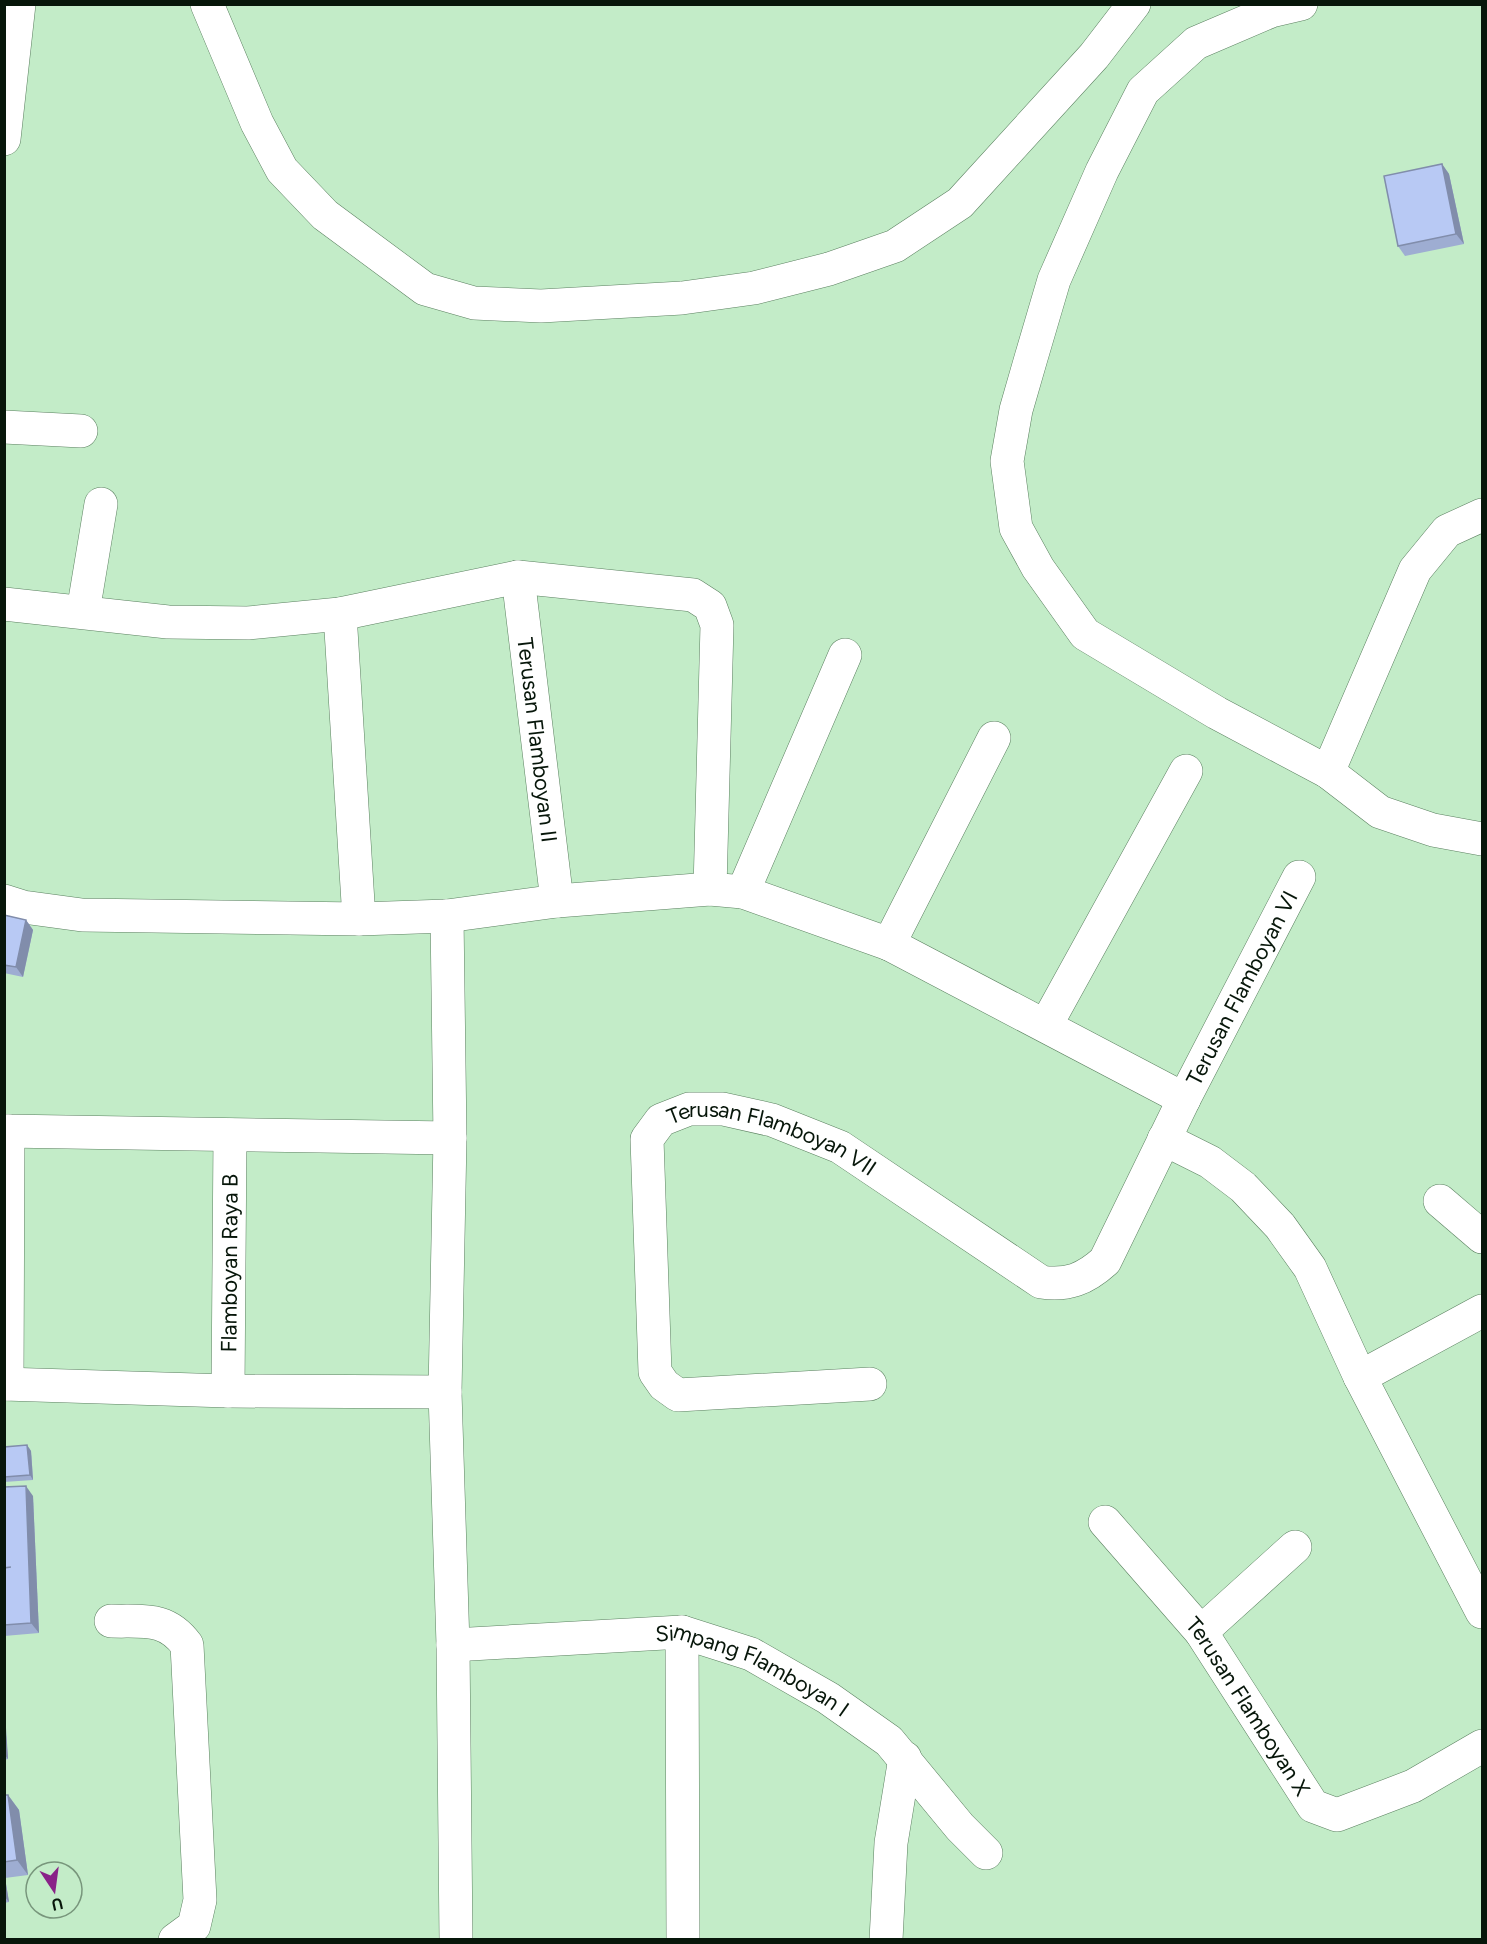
<svg xmlns="http://www.w3.org/2000/svg" width="1487" height="1944" font-family="Figtree,sans-serif">
<style>
.lines{fill:none;stroke-linecap:round;stroke-linejoin:round}
.minor-casing{stroke:#5b8060;stroke-width:34}
.minor{stroke:#fff;stroke-width:33}
.wall{fill:#9eadd2}
.shaded-wall{fill:#818dab}
.building{fill:#b8c9f4;stroke:#818dab;stroke-width:1.5}
.labels{text-anchor:middle;dominant-baseline:central;stroke-width:6;stroke-linejoin:round;paint-order:stroke}
.street-label{font-size:22px;fill:#07160a;stroke:#c3ecc8}
</style>
<rect width="100%" height="100%" fill="#c3ecc8"/>
<g class="lines">
<g class="minor-casing">
<g id="minor">
<polyline points="207,4 257,123 282,170 325,215 425,289 474,303 541,306 682,298 754,288 829,269 895,246 960,203 1094,56 1134,4"/>
<polyline points="1301,4 1271,11 1196,43 1143,91 1102,171 1054,280 1031,358 1016,410 1007,461 1016,528 1038,568 1085,634 1217,713 1328,772 1380,812 1433,830 1482,839"/>
<polyline points="4,139 19,4"/>
<polyline points="4,427 81,431"/>
<path id="s1" d="M518,577L557,901"/>
<polyline points="4,604 168,622 248,623 340,614 518,577 693,595 710,606 717,625 710,889"/>
<polyline points="83,612 101,504"/>
<polyline points="1328,772 1415,570 1447,531 1482,515"/>
<polyline points="743,892 845,655"/>
<polyline points="4,901 23,907 82,915 359,919 340,614"/>
<polyline points="447,916 450,1138 445,1392 453,1645 456,1940"/>
<polyline points="359,919 447,916 557,901 710,889 743,892 889,944 1184,1099"/>
<polyline points="889,944 994,738"/>
<polyline points="1046,1025 1186,771"/>
<polyline points="4,1131 450,1138"/>
<polyline points="1164,1139 1210,1162 1243,1187 1280,1226 1310,1268 1360,1377 1482,1612"/>
<polyline points="1440,1201 1482,1237"/>
<polyline points="1360,1377 1482,1311"/>
<polyline points="4,1384 228,1391 445,1392"/>
<polyline points="7,1384 8,1131"/>
<path id="s2" d="M870,1384L678,1395L664,1385L655,1372L647,1139L661,1120L689,1109H723L772,1120L840,1147L1041,1282C1068,1286 1085,1279 1105,1261L1184,1099L1299,877"/>
<path id="s3" d="M228,1391L230,1135"/>
<path id="s4" d="M1105,1522L1201,1632L1313,1806L1337,1815L1413,1786L1482,1746"/>
<path d="M111,1621C143,1622 166,1616 187,1645L200,1900L194,1926L175,1940"/>
<polyline points="682,1632 683,1940"/>
<polyline points="1201,1632 1295,1547"/>
<path id="s5" d="M453,1645L682,1632L751,1654L828,1698L889,1741L960,1827L986,1853"/>
<polyline points="886,1940 891,1843 905,1758"/>
</g>
</g>
<use href="#minor" class="minor"/>
</g>
<g class="wall">
<polygon points="1442,164 1449,174 1464,244 1405,256 1398,246"/>
<polygon points="4,915 26,920 33,930 23,977 4,973"/>
<polygon points="27,1445 31,1451 33,1480 4,1482 4,1447"/>
<polygon points="4,1487 33,1496 39,1633 4,1636"/>
<polygon points="4,1712 8,1759 4,1760"/>
<polygon points="4,1795 8,1795 19,1810 28,1875 5,1878 9,1902 4,1903"/>
</g>
<g class="shaded-wall">
<polygon points="1442,164 1449,174 1464,244 1456,234"/>
<polygon points="26,920 33,930 23,977 16,967"/>
<polygon points="4,1013 5,1015 4,1040"/>
<polygon points="27,1445 31,1451 33,1480 30,1475"/>
<polygon points="26,1486 33,1496 39,1633 31,1623"/>
<polygon points="4,1712 5,1712 8,1759 4,1754"/>
<polygon points="8,1795 19,1810 28,1875 17,1860"/>
<polygon points="4,1877 5,1878 9,1902 4,1896"/>
</g>
<g class="building">
<polygon points="1442,164 1456,234 1398,246 1384,176"/>
<polygon points="4,915 26,920 16,967 4,965"/>
<polygon points="27,1445 30,1475 4,1477 4,1447"/>
<polygon points="26,1486 31,1623 4,1625 4,1568 11,1567 4,1568 4,1487"/>
<polygon points="4,1795 8,1795 17,1860 4,1862"/>
</g>
<g class="labels">
<g class="street-label">
<text stroke="none"><textPath href="#s1" startOffset="164">Terusan Flamboyan II</textPath></text>
<text stroke="none"><textPath href="#s2" startOffset="1287">Terusan Flamboyan VI</textPath></text>
<text stroke="none"><textPath href="#s2" startOffset="600">Terusan Flamboyan VII</textPath></text>
<text stroke="none"><textPath href="#s3" startOffset="128">Flamboyan Raya B</textPath></text>
<text stroke="none"><textPath href="#s5" startOffset="308">Simpang Flamboyan I</textPath></text>
<text stroke="none"><textPath href="#s4" startOffset="234">Terusan Flamboyan X</textPath></text>
</g>
</g>
<rect width="1487" height="1944" fill="none" stroke="#07160a" stroke-width="12"/>
<g transform="translate(54 1890) rotate(167)"><circle r="28" fill="#c3ecc8" stroke="#78967c" stroke-width="1.5"/>
<path d="M0-4.5L10 22L0 15L-10 22Z" fill="#892288"/>
<text y="-9" font-size="16" font-weight="bold" text-anchor="middle" fill="#07160a">U</text>
</g>
</svg>
